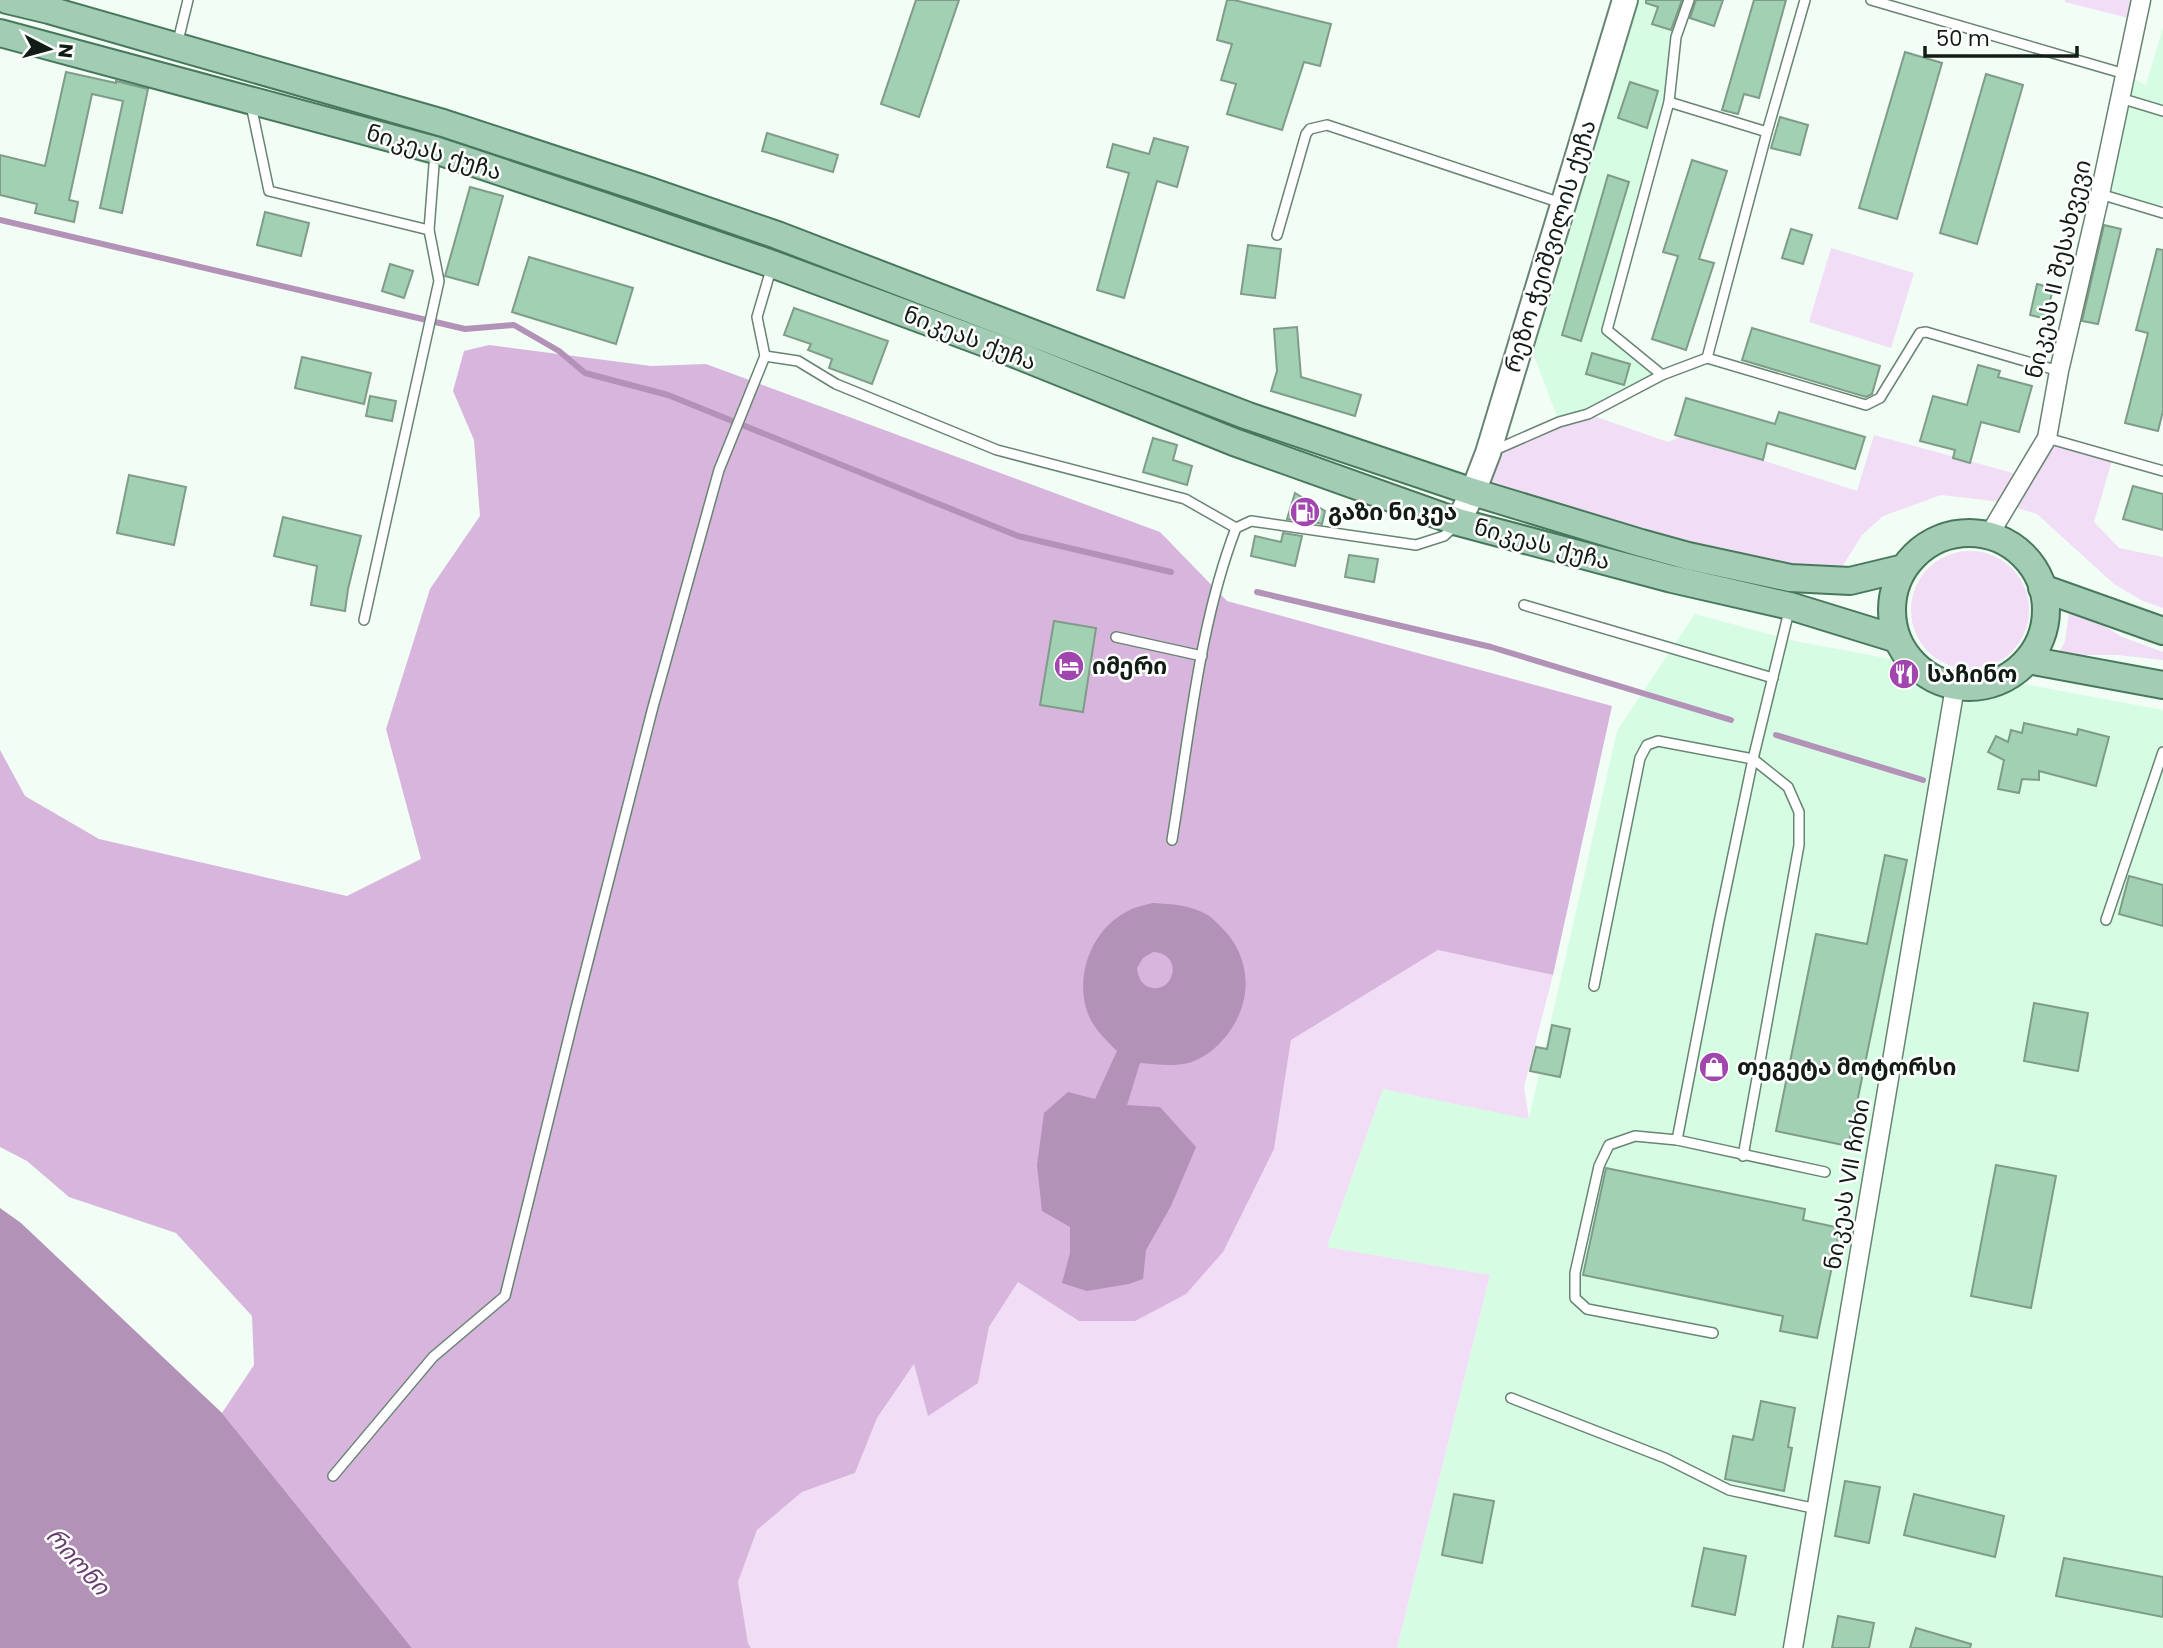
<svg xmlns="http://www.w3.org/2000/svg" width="2163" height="1648" font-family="Poppins,'Noto Sans Georgian',sans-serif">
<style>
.built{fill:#d6fde4}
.green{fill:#f2ddf6}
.forest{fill:#d7b5dc}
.water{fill:#b292b6;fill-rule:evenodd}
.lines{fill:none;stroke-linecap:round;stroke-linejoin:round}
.stream{stroke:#b292b6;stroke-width:6}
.building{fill:#a2d0b3;stroke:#7f9c89;stroke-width:2}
.lane-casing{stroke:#688472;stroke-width:12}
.street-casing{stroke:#688472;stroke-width:21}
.secondary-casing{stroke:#688472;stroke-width:28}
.primary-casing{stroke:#48785c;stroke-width:30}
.lane{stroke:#fff;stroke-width:9}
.street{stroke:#fff;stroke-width:18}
.secondary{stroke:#fff;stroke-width:24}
.primary{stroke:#a3ccb4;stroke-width:26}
.labels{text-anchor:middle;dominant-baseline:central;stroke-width:5;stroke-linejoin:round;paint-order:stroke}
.street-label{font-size:23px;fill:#111c15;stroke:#fff}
.poi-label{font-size:23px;font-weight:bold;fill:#111c15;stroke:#fff;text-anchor:start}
.water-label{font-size:24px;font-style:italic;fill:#683d6f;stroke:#fff}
</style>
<rect width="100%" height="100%" fill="#f1fdf5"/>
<g class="built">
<polygon points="1630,0 1689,0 1676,37 1669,102 1607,329 1662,375 1588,414 1559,422 1530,345"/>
<polygon points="2163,27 2163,200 2159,212 2100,194 2125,74 2146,85"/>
<polygon points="1695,614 1795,641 2163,710 2163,1648 1397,1648 1490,1275 1327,1247 1383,1089 1529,1118 1617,731"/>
</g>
<g class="green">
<polygon points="2065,0 2141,0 2136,20 2065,2"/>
<polygon points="1831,248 1914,273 1891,348 1809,322"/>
<polygon points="1588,414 1668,442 1685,435 1857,491 1874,435 2024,476 2047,438 2113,457 2094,522 2119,548 2163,557 2163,608 2143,601 2114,584 2037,514 1993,501 1941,495 1883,516 1862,535 1840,570 1839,580 1473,492 1488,453"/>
<circle cx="1970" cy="610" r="59"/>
<polygon points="2070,605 2122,637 2163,652 2163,660 2117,655 2058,655 2065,641"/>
<polygon points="1438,950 1553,975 1524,1087 1529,1119 1383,1089 1327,1247 1490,1275 1397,1648 751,1648 748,1643 738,1582 757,1530 802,1492 855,1473 877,1418 915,1363 978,1383 989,1327 1018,1282 1079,1321 1274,1149 1291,1040"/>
</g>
<polygon class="forest" points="489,345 651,366 706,364 1160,532 1227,601 1612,706 1553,975 1438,950 1291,1040 1274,1149 1223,1252 1186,1294 1135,1321 1079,1321 1018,1282 989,1327 978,1383 928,1416 914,1364 877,1418 855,1473 802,1492 757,1530 738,1582 748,1643 751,1648 412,1648 222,1413 254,1365 252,1316 176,1233 69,1197 27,1161 0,1147 0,750 25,796 99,839 347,896 421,859 386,729 430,589 480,516 474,440 453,391 464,351"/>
<g class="water">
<path d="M1153,903C1172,904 1189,905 1206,914C1210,916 1214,920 1218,924C1255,957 1254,1008 1220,1043C1212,1052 1199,1060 1188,1063C1171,1067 1157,1064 1140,1063L1127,1105L1160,1107L1196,1147L1171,1206L1146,1250L1143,1279L1129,1284L1087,1291L1062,1283L1070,1253V1227L1042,1211L1037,1165L1044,1113L1068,1092L1095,1099L1117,1051C1104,1038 1091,1026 1086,1008C1076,972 1093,928 1128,911C1135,907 1145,905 1153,903ZM1153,952C1185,953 1174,996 1149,987C1141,984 1138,977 1137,968L1143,958Z"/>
<polygon points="0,1208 21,1223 222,1413 412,1648 0,1648"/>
</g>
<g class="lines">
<g class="stream">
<polyline points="0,220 465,329 514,325 559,351 585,373 668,395 1018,536 1171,572"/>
<polyline points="1257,592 1491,647 1731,720"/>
<polyline points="1776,735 1923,780"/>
</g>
</g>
<g class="building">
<polygon points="916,0 959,0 919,117 881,104"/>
<polygon points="1227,0 1234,0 1331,24 1320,66 1304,62 1282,130 1227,114 1236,84 1221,80 1232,44 1217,40"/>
<polygon points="1646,0 1682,0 1671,30 1652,24 1658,7 1646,3"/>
<polygon points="1696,0 1723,0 1714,26 1690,18"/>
<polygon points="1754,0 1786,0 1759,98 1744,94 1738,114 1722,110"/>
<polygon points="1905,52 1942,63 1897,219 1859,208"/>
<polygon points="66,72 116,83 116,81 148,89 122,213 100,208 123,101 92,94 69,200 78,202 74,222 35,213 37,204 0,195 0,155 45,166"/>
<polygon points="1986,74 2023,85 1977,244 1940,233"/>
<polygon points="1630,82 1658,91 1647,128 1618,118"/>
<polygon points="1780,117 1808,125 1800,155 1771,148"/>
<polygon points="767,133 838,155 833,172 762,151"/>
<polygon points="1154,138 1188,147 1177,187 1157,181 1124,298 1097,290 1129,173 1107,167 1113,144 1149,154"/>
<polygon points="1692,160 1727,171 1699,259 1714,263 1686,350 1652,339 1678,256 1663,252"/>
<polygon points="1608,175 1629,182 1581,341 1562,335"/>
<polygon points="470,187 503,196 478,285 445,276"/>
<polygon points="265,212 309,223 301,256 257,245"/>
<polygon points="2104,225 2121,229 2098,324 2082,321"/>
<polygon points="1791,229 1812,235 1803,264 1782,258"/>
<polygon points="1248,245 1281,249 1275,298 1241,294"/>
<polygon points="2157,249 2163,250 2163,411 2158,431 2125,423 2148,333 2136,330"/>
<polygon points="529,257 633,288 616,344 512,312"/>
<polygon points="390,264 413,271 404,298 382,291"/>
<polygon points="2037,284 2053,288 2046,319 2030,315"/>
<polygon points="794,308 888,341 872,384 829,368 832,359 808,350 811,344 784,335"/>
<polygon points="1297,327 1301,377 1361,395 1355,416 1271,391 1277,371 1274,329"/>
<polygon points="1752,328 1880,366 1872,394 1866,397 1742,360"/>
<polygon points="1592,353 1630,364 1624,385 1586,374"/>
<polygon points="302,357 371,373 364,404 295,388"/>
<polygon points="1978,365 2000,371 1998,377 2032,386 2019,432 1981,422 1970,463 1953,458 1955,450 1920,441 1933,396 1967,405"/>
<polygon points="370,396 396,401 392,421 366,416"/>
<polygon points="1686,398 1775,424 1779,412 1865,437 1855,469 1767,443 1763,460 1675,435"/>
<polygon points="1153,438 1177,445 1173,460 1192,466 1187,485 1143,472"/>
<polygon points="129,475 186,487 174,545 117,533"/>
<polygon points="2133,486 2163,494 2163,530 2123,519"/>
<polygon points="1295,493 1325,511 1322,524 1306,520 1305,522 1287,519"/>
<polygon points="283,517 361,536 348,589 345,611 311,605 317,566 274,556"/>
<polygon points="1283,533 1302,536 1295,566 1251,556 1255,536 1281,542"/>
<polygon points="1349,555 1378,559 1374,582 1345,577"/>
<polygon points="1054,621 1096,628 1083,712 1040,705"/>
<polygon points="2024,723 2077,735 2078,729 2109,737 2096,786 2039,771 2039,780 2022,779 2019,793 1998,789 2004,760 1988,752 1996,736 2008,742 2011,730 2022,733"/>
<polygon points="1885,855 1907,860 1848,1146 1776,1131 1816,934 1867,944"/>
<polygon points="2129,876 2163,885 2163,926 2119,914"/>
<polygon points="2034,1003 2088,1013 2078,1071 2024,1061"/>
<polygon points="1552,1025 1570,1029 1560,1077 1530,1071 1536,1047 1547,1049"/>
<polygon points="1996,1165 2056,1176 2031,1308 1971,1296"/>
<polygon points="1606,1168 1805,1209 1803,1220 1840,1228 1817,1338 1780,1331 1783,1316 1583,1275"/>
<polygon points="1761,1401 1795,1408 1788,1447 1792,1448 1784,1491 1725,1479 1733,1436 1753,1440"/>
<polygon points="1845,1481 1880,1487 1869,1543 1835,1536"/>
<polygon points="1454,1494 1494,1501 1482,1563 1442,1555"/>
<polygon points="1914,1494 2004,1516 1995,1557 1904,1535"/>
<polygon points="1704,1548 1746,1556 1735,1615 1692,1606"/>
<polygon points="2064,1558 2163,1577 2163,1617 2056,1596"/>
<polygon points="1838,1616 1874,1623 1869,1648 1832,1648"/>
<polygon points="1916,1628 1971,1644 1970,1648 1910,1648"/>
</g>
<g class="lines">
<g class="lane-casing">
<g id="lane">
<polyline points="1871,0 2125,74"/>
<polyline points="177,45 188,0"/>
<polyline points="2120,98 2163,111"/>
<polyline points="1669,102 1767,132"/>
<polyline points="251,105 269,191 429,230"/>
<polyline points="2100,194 2163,213"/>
<polyline points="1277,235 1306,134 1310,129 1327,125 1561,203"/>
<polyline points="765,356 798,361 836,384 997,450 1185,499 1236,528"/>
<polyline points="1707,358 1767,132 1805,0"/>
<polyline points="1662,375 1607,330 1669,102 1676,37 1689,0"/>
<polyline points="2047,438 2163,471"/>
<polyline points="1495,450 1559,422 1588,414 1662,375 1707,358 1866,405 1880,398 1920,333 1926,332 2059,371"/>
<polyline points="1524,605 1773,678"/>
<polyline points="364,620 439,281 429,230 435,152"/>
<polyline points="1116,637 1202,656"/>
<path d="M1172,840C1189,738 1199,624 1236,528L1251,521L1416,545L1444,536L1455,526"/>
<polyline points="2106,920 2163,752"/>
<polyline points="1594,986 1640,758 1647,745 1658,741 1753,759 1788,787 1799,812 1799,845 1743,1156"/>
<polyline points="1677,1140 1825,1172"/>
<polyline points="1713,1333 1587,1309 1575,1298 1575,1273 1599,1166 1609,1145 1635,1136 1677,1140 1719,922 1753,759 1790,607"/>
<polyline points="1511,1398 1665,1458 1729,1490 1817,1509"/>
<polyline points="333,1476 433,1357 505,1296 576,1008 653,707 719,470 765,356 757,317 772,266"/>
</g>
</g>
<g class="street-casing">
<g id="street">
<polyline points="1989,535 2047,438 2059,371 2100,194 2141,0"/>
<polyline points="1793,1648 1955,687"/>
</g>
</g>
<g class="secondary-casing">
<polyline id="secondary" points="1458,522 1473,492 1488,453 1625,0"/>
</g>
<g class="primary-casing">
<g id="primary">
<polyline points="7,0 49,10 443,123 644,189 777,235 1248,416 1473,492 1641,543 1688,556 1790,578 1850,581 1904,568"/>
<polyline points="0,33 435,150 606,207 772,264 1015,354 1234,442 1458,522 1672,579 1790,606 1897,639"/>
<circle cx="1969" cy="610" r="77"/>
<polyline points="2042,588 2163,631"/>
<polyline points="2028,660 2163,685"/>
</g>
</g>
<use href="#lane" class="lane"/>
<use href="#street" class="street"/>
<use href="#secondary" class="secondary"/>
<use href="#primary" class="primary"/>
</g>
<defs>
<g id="fuel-disc" transform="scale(1.575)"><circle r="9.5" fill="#a145af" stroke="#fff"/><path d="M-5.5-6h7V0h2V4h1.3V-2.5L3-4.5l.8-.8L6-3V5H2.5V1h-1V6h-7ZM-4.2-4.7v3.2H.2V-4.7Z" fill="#fff"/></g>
<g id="hotel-disc" transform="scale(1.575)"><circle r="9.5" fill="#a145af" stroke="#fff"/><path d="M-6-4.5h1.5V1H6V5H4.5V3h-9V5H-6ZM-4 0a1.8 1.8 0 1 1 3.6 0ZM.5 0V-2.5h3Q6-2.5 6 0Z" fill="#fff"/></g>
<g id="restaurant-disc" transform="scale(1.575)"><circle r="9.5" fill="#a145af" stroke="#fff"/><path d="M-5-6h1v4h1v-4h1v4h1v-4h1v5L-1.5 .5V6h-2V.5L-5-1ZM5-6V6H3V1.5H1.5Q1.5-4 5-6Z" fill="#fff"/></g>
<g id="shop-disc" transform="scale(1.575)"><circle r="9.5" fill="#a145af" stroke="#fff"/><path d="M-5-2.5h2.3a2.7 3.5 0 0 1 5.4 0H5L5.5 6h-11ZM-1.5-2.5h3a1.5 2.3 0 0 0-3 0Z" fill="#fff"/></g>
</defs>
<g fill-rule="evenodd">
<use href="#fuel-disc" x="1305" y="512"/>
<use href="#hotel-disc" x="1069" y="666"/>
<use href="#restaurant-disc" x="1904" y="674"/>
<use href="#shop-disc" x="1714" y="1067"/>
</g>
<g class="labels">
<g class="street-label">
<text transform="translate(434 152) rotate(17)">ნიკეას ქუჩა</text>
<text transform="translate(1550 246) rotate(-73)">რეზო ჭეიშვილის ქუჩა</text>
<text transform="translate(2058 269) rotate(-77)">ნიკეას II შესახვევი</text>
<text transform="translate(970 338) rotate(21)">ნიკეას ქუჩა</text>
<text transform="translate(1542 544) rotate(15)">ნიკეას ქუჩა</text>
<text transform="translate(1847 1184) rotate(-80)">ნიკეას VII ჩიხი</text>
</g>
<g class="poi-label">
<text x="1328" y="512">გაზი ნიკეა</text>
<text x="1092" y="666">იმერი</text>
<text x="1927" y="674">საჩინო</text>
<text x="1737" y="1067">თეგეტა მოტორსი</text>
</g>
<g class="water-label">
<text transform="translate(78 1561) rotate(48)">რიონი</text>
</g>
</g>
<g transform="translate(49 49) rotate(96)" stroke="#ffffff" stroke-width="5" paint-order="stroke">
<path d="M0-5L12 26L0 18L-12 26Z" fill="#111c15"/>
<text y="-10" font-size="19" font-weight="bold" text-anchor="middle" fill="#111c15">N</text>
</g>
<path d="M1925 46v10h152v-10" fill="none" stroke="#111c15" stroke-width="3.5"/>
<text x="1936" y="46" font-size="21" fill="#111c15" stroke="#ffffff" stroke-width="5" paint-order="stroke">50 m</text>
</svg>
